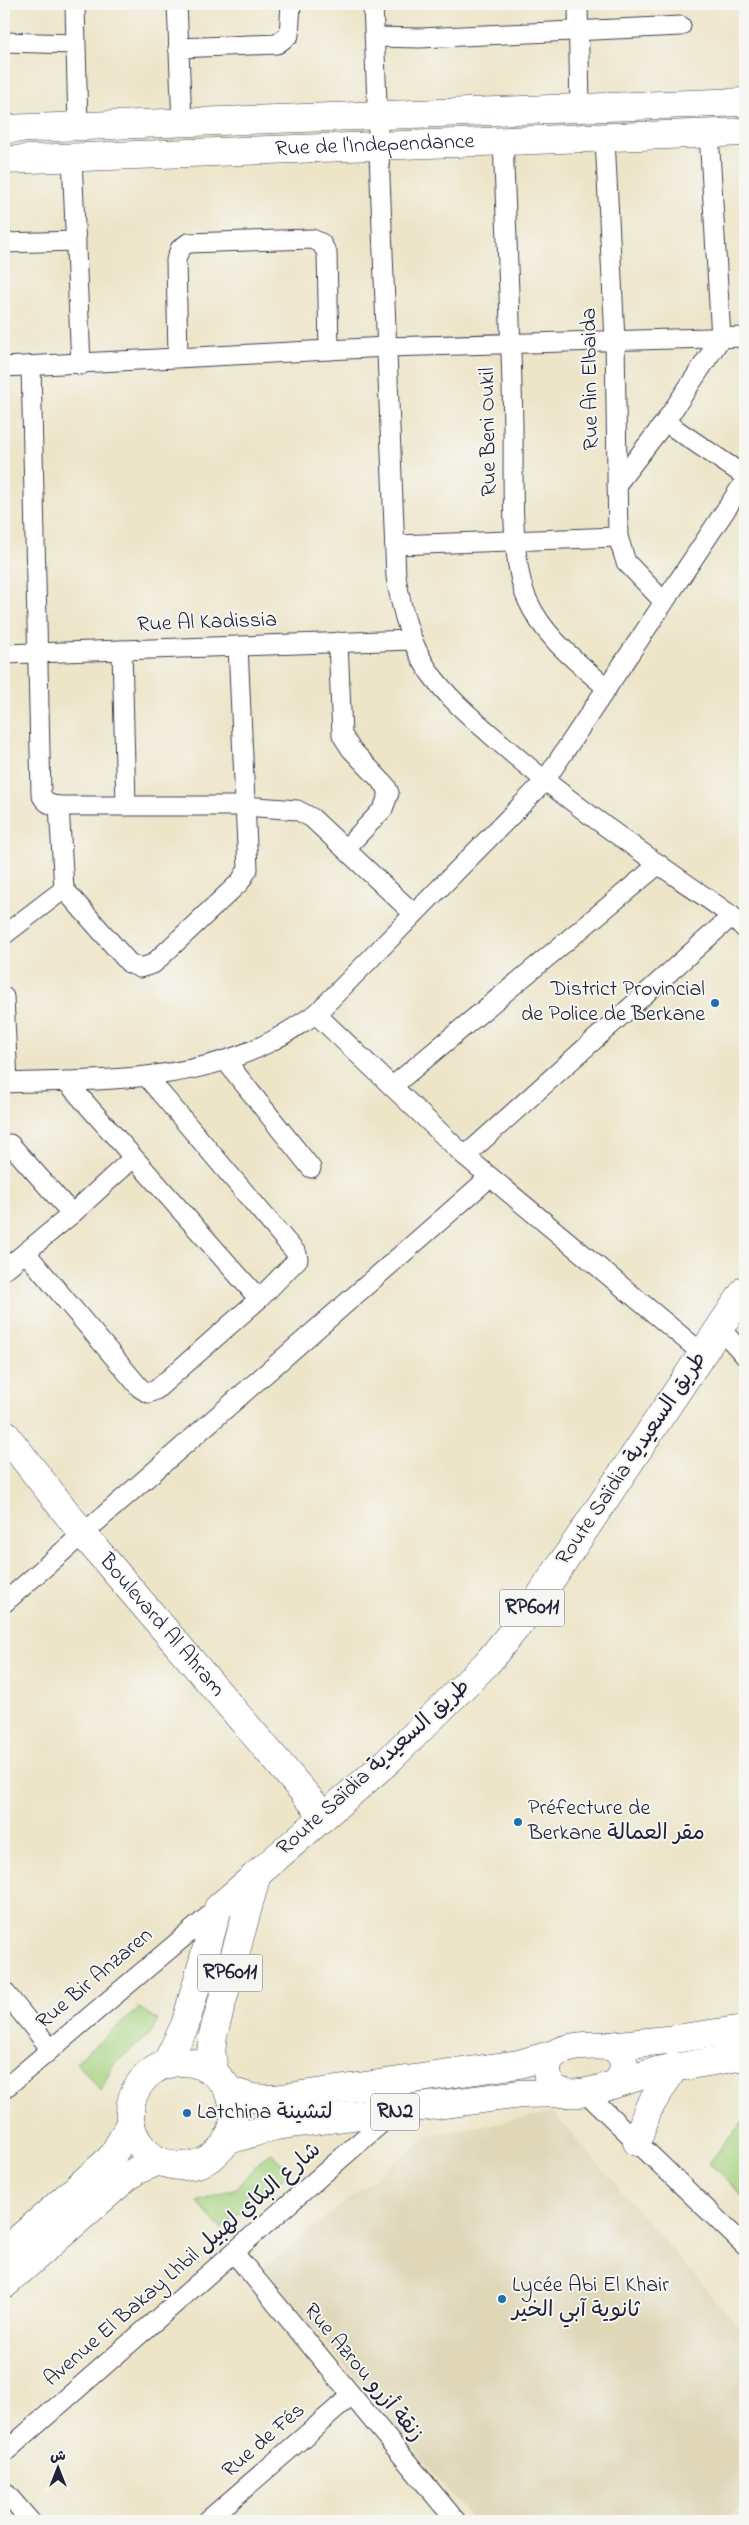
<svg xmlns="http://www.w3.org/2000/svg" width="749" height="2525" font-family="'Indie Flower','Playpen Sans Arabic',sans-serif">
<style>
.built{fill:#dfd7b7}
.green{fill:#a6d380;stroke:#647a5e}
.lines{fill:none;stroke-linecap:round;stroke-linejoin:round}
.street-casing{stroke:#403f50;stroke-width:21}
.secondary-casing{stroke:#403f50;stroke-width:29}
.highway-casing{stroke:#403f50;stroke-width:29}
.street{stroke:#fff;stroke-width:19}
.secondary{stroke:#fff;stroke-width:28}
.highway{stroke:#fff;stroke-width:28}
.poi-dot{fill:#1f6fb2;stroke:#f6f6f2;stroke-width:2}
.labels{text-anchor:middle;dominant-baseline:central;stroke-width:4;stroke-linejoin:round;paint-order:stroke}
.shield{fill:#f6f6f2;stroke:#626272;stroke-width:1}
.shield-label{font-size:21px;font-weight:bold;fill:#22223b}
.street-label{font-size:22px;fill:#22223b;stroke:#f6f6f2}
.poi-label{font-size:22px;fill:#22223b;stroke:#f6f6f2;text-anchor:start}
</style>
<rect width="100%" height="100%" fill="#f6f6f2"/>
<filter id="ink" filterUnits="userSpaceOnUse"><feTurbulence type="fractalNoise" baseFrequency=".02" numOctaves="2"/><feDisplacementMap in="SourceGraphic" scale="10" xChannelSelector="R" yChannelSelector="G"/><feConvolveMatrix kernelMatrix="1 2 1 2 8 2 1 2 1" color-interpolation-filters="sRGB"/></filter>
<filter id="wash" filterUnits="userSpaceOnUse"><feTurbulence type="fractalNoise" baseFrequency=".0096" numOctaves="4" result="noise"/><feDisplacementMap in="SourceGraphic" scale="20" xChannelSelector="R" yChannelSelector="G"/><feGaussianBlur stdDeviation="1.12" result="paint"/><feColorMatrix in="noise" values="0 0 0 0 0 0 0 0 0 0 0 0 0 0 0 0 0 1.4 0 .05"/><feComposite in="paint" operator="in"/></filter>
<g filter="url(#wash)">
<rect width="100%" height="100%" fill="#ede5c8"/>
<polygon class="built" points="553,2112 745,2334 745,2503 725,2521 473,2521 264,2267 427,2136"/>
<g class="green">
<polygon points="139,2008 158,2020 151,2033 113,2065 101,2091 76,2062"/>
<polygon points="745,2118 745,2199 709,2163"/>
<polygon points="272,2153 289,2173 221,2229 197,2202 236,2188 262,2159"/>
</g>
</g>
<g filter="url(#ink)">
<g class="lines">
<g class="street-casing">
<g id="street">
<polyline points="75,4 78,126"/>
<polyline points="177,4 182,123"/>
<path d="M373,4L396,577C402,611 410,644 430,673C449,699 473,719 497,740C570,805 652,859 732,916L745,929"/>
<polyline points="578,4 580,109"/>
<polyline points="375,37 420,38 681,26"/>
<polyline points="4,42 75,44"/>
<polyline points="178,48 277,44 289,35 291,4"/>
<polyline points="605,138 615,340 618,537 626,562 664,602"/>
<path d="M503,142C507,237 511,331 513,426C514,472 509,558 527,599C544,637 576,661 607,688"/>
<polyline points="72,157 81,365"/>
<polyline points="4,243 76,241"/>
<polyline points="178,357 176,260 180,249 188,243 312,239 321,243 327,253 329,350"/>
<path d="M31,366L41,794C45,803 50,805 59,806H245L297,810L312,818L414,914"/>
<polyline points="4,367 386,347 745,337"/>
<polyline points="665,422 745,476"/>
<polyline points="617,484 665,422 721,338 709,134"/>
<polyline points="395,545 618,537"/>
<polyline points="338,642 342,735 351,749 386,786 389,793 383,809 346,848"/>
<polyline points="122,650 126,805"/>
<polyline points="4,654 412,640"/>
<polyline points="59,806 64,889 129,963 140,968 153,964 240,882 248,869 238,646"/>
<polyline points="4,935 64,889"/>
<polyline points="4,997 8,1083"/>
<polyline points="316,1014 465,1156 703,1354"/>
<polyline points="225,1060 311,1168"/>
<polyline points="66,1081 259,1299"/>
<path d="M4,1083C91,1080 191,1083 270,1042C286,1034 301,1023 316,1014L544,782L745,481"/>
<polyline points="394,1085 659,864"/>
<polyline points="10,1144 72,1214"/>
<polyline points="465,1156 732,916"/>
<polyline points="26,1253 140,1388 148,1393 156,1390 259,1299 298,1259 297,1254 147,1077"/>
<polyline points="4,1270 72,1214 133,1158"/>
<polyline points="720,1328 745,1356"/>
<polyline points="4,1603 490,1177"/>
<polyline points="4,1991 50,2048"/>
<polyline points="4,2089 218,1908"/>
<polyline points="584,2091 745,2246"/>
<polyline points="234,2253 456,2521"/>
<polyline points="4,2453 394,2112"/>
<polyline points="4,2491 30,2521"/>
<polyline points="207,2521 351,2396"/>
</g>
</g>
<g class="secondary-casing">
<g id="secondary">
<polyline points="4,129 745,102"/>
<path id="s1" d="M4,160L745,132"/>
<path id="s2" d="M4,1433L83,1534L324,1816"/>
</g>
</g>
<g class="highway-casing">
<g id="highway">
<path d="M610,2046C627,2055 628,2071 615,2084C602,2089 580,2095 566,2093C544,2090 540,2059 560,2051C574,2045 596,2045 610,2046Z"/>
<polyline points="610,2046 667,2040 745,2029"/>
<circle cx="182" cy="2114" r="52"/>
<polyline points="166,2064 185,2025 218,1908 387,1762 487,1663 532,1608 745,1290"/>
<polyline points="215,2074 211,2054 213,2035 257,1874"/>
<polyline points="615,2084 660,2070 745,2056"/>
<polyline points="228,2090 252,2098 274,2099 519,2064 554,2054"/>
<polyline points="226,2141 275,2126 521,2094 566,2093"/>
<polyline points="637,2142 648,2109 675,2066"/>
<polyline points="4,2252 111,2158 125,2134 130,2121"/>
<polyline points="4,2285 127,2177 137,2170 160,2161"/>
</g>
</g>
<use href="#street" class="street"/>
<use href="#secondary" class="secondary"/>
<use href="#highway" class="highway"/>
</g>
</g>
<g class="poi-dot">
<circle cx="715" cy="1003" r="5"/>
<circle cx="518" cy="1822" r="5"/>
<circle cx="187" cy="2113" r="5"/>
<circle cx="502" cy="2299" r="5"/>
</g>
<g class="labels">
<g class="shield">
<rect x="499.5" y="1589.5" width="65" height="37" rx="4"/>
<rect x="197.5" y="1954.5" width="65" height="37" rx="4"/>
<rect x="371" y="2093.5" width="48" height="37" rx="4"/>
</g>
<g class="shield-label">
<text x="532" y="1608">RP6011</text>
<text x="230" y="1973">RP6011</text>
<text x="395" y="2112">RN2</text>
</g>
<g class="street-label">
<text stroke="none"><textPath href="#s1" startOffset="371">Rue de l'Independance</textPath></text>
<text transform="translate(591 379) rotate(-91)">Rue Ain Elbaida</text>
<text transform="translate(489 432) rotate(-91)">Rue Beni Oukil</text>
<text transform="translate(207 623) rotate(-2)">Rue Al Kadissia</text>
<text transform="translate(632 1459) rotate(-56)">Route Saïdia طريق السعيدية</text>
<text stroke="none"><textPath href="#s2" startOffset="249">Boulevard Al Ahram</textPath></text>
<text transform="translate(374 1768) rotate(-42)">Route Saïdia طريق السعيدية</text>
<text transform="translate(95 1979) rotate(-40)">Rue Bir Anzaren</text>
<text transform="translate(183 2265) rotate(-41)">Avenue El Bakay Lhbil شارع البكاي لهبيل</text>
<text transform="translate(363 2373) rotate(50)">Rue Azrou زنقة أزرو</text>
<text transform="translate(264 2441) rotate(-41)">Rue de Fés</text>
</g>
<g class="poi-label">
<text x="705" y="990" text-anchor="end">District Provincial<tspan x="705" dy="25">de Police de Berkane</tspan></text>
<text x="528" y="1809">Préfecture de<tspan x="528" dy="25">Berkane مقر العمالة</tspan></text>
<text x="197" y="2113">Latchina لتشينة</text>
<text x="512" y="2286">Lycée Abi El Khair<tspan x="512" dy="25">ثانوية آبي الخير</tspan></text>
</g>
</g>
<rect width="749" height="2525" fill="none" stroke="#f6f6f2" stroke-width="20"/>
<g transform="translate(58 2468)" stroke="#f6f6f2" stroke-width="4" paint-order="stroke">
<path d="M0-4L9 19L0 12L-9 19Z" fill="#22223b"/>
<text y="-8" font-size="14" font-weight="bold" text-anchor="middle" fill="#22223b">ش</text>
</g>
</svg>
